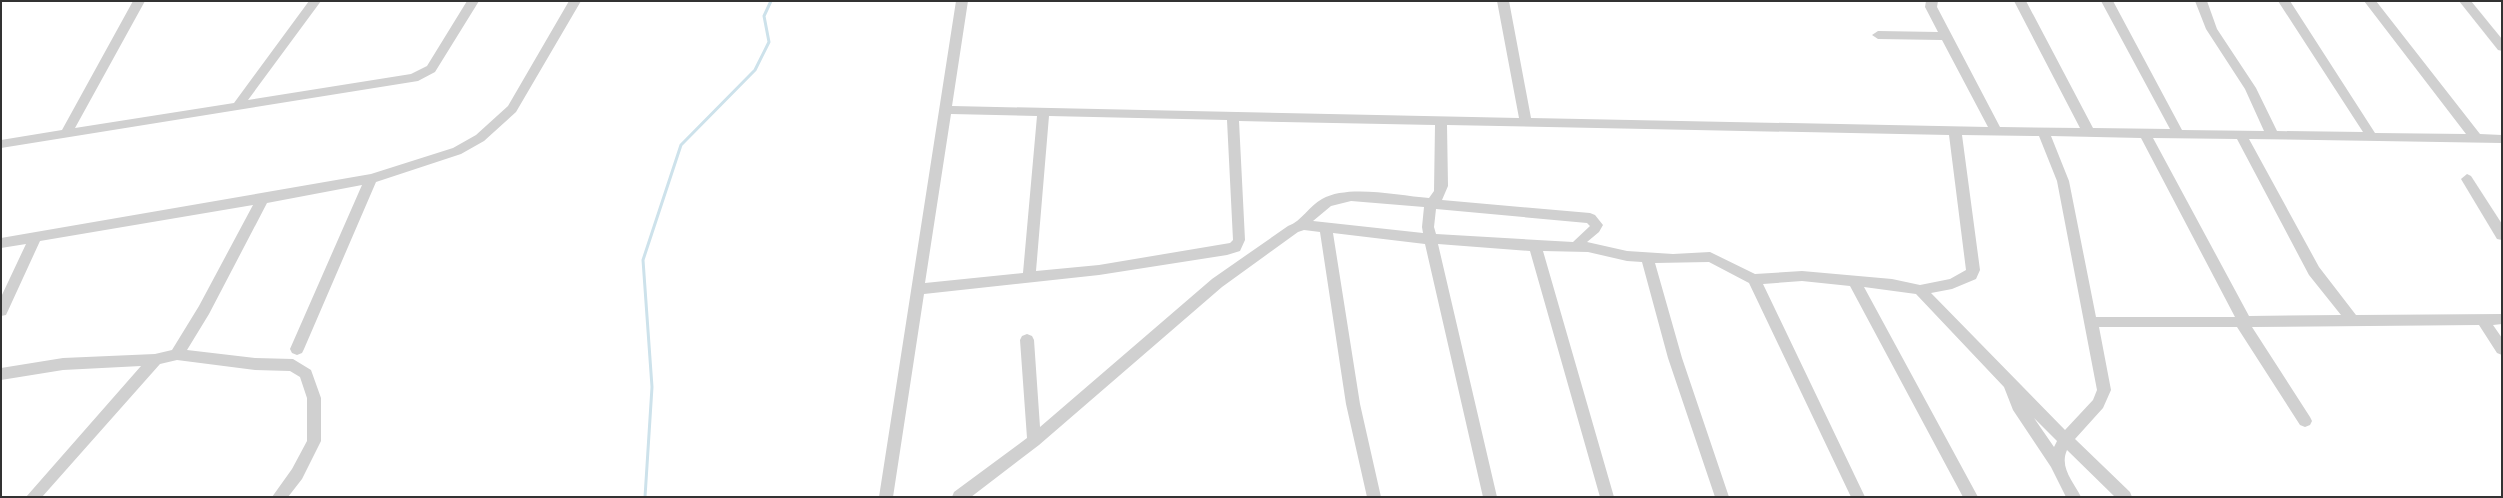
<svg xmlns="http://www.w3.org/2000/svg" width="2503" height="498" font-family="'DejaVu Sans',sans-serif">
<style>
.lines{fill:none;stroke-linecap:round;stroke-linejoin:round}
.stream{stroke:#cde2eb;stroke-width:3}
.minor{fill:#d0d0d0;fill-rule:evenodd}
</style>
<rect width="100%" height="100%" fill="#fff"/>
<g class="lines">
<polyline class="stream" points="645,497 652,387 643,260 681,145 755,70 769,42 764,16 771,1"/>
<g class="minor">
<polygon points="133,1 145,1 75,128 234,103 309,1 321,1 248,100 411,74 427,66 467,1 479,1 435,72 418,81 1,148 1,140 62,130"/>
<polygon points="569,1 581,1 516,112 484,141 461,154 376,182 304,349 302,353 297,355 292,353 290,349 362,185 267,203 209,314 187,350 255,358 293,359 311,370 321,398 321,441 302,479 288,497 272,497 292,469 307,441 307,398 300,377 290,371 255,370 177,360 160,364 42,497 26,497 141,366 63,370 1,380 1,368 63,358 155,354 172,350 199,306 253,205 40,241 6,315 1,316 1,297 26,244 1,248 1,238 371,174 453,148 476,135 508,106"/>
<path d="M956,1H968L952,106L1519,118L1497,1H1509L1531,118L1988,127L1942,40L1878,39L1872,35L1878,31L1938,32L1925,7L1926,1H1938L1937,7L2000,127L2080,128L2014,1H2026L2093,128L2170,129L2101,1H2113L2182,130L2264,131L2245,89L2206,29L2195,1H2207L2217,29L2256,88L2277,131L2363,132L2278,1H2290L2375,133L2466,134L2364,1H2376L2480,134L2502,135V143L2249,139L2319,267L2356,315L2502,314V324L2493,325L2502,338V355L2497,353L2479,325L2252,327L2310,417L2312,421L2310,425L2305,427L2300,425L2237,327H2099L2111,390L2103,408L2075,439L2130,492L2132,497H2115L2067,450C2059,468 2074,482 2081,497H2066L2051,467L2013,410L2004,387L1916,294L1864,287L1978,497H1963L1850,286L1802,281L1763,284L1865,497H1851L1749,283L1709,262L1655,263L1682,358L1729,497H1715L1668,358L1642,262L1627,261L1588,252L1543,251L1614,497H1600L1530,251L1438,244L1497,497H1483L1425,244L1333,233L1360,404L1381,497H1367L1346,404L1320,232L1304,230L1298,232L1222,287L1039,445L971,497H952L954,492L1027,438L1020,340L1022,336L1027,334L1032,336L1034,340L1040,427L1212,279L1288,226C1302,221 1309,206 1322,199C1349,184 1399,196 1429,198L1434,191L1435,125L1239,121L1245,240L1240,251L1227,255L1099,275L924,294L893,497H879ZM951,114L1037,116L1023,273L925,283ZM1049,116L1227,120L1233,240L1230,243L1099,265L1036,271ZM1447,125L1949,135L1966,270L1950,279L1920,285L1892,279L1802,271L1755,274L1710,252L1673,254L1627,251L1587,242L1599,232L1603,225L1595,215L1590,213L1442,200L1448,186ZM1962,135L2039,136L2057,181L2097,390L2093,400L2065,430L1931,293L1952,289L1976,279L1980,270ZM2051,136L2141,138L2235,317H2096L2069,181ZM2153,138L2237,139L2309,275L2341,315L2249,316ZM1351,201L1424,207L1422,227L1423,233L1313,221L1331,206ZM1436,209L1587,223L1590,226L1573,242L1436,234L1434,227ZM2034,418L2057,441L2054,447Z"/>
<polygon points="2459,1 2471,1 2502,39 2502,51 2498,50"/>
<polygon points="2467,174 2471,176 2502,224 2502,240 2497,239 2461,179"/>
</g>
</g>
<rect width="2503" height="498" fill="none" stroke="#333333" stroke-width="4"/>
</svg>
